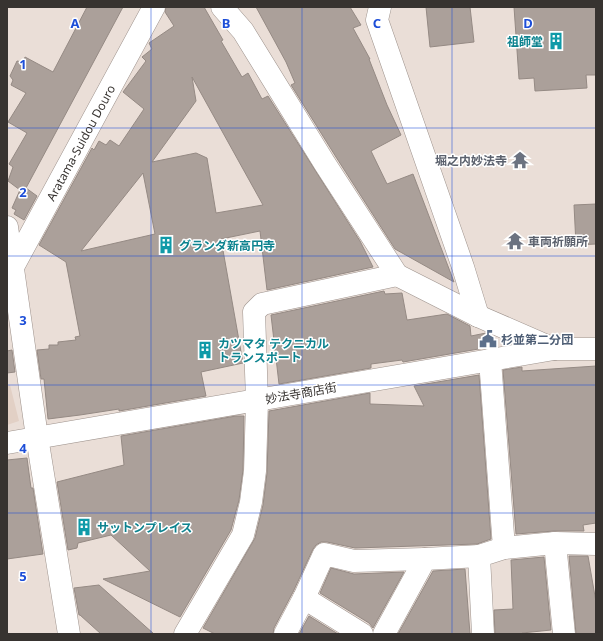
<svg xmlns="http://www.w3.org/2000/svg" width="603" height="641" font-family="'Noto Sans','Noto Sans JP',sans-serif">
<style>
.built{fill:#e2d0c5}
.building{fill:#aba09a;stroke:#958a84;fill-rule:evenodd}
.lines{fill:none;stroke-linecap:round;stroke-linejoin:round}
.minor-casing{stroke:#9e938d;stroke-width:23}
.major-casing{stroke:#9e938d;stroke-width:23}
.minor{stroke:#fff;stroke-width:22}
.major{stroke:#fff;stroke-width:22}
.grid{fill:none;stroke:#1d4ed8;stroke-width:1;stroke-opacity:0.55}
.labels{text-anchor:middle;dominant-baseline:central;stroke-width:3;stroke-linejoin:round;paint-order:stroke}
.culture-label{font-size:12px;font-weight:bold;fill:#0d838f;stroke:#fff;text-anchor:start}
.street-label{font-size:12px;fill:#373330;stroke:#fff}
.worship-label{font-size:12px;font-weight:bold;fill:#5b616d;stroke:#fff;text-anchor:end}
.service-label{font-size:12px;font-weight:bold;fill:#4e5e75;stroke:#fff;text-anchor:start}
.grid-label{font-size:13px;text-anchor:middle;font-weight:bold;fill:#1d4ed8;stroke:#fff;stroke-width:3;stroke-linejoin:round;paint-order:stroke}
</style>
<rect width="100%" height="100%" fill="#eaded7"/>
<polygon class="built" points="10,385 19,421 7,425 7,386"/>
<g class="building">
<polygon points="87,7 123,7 26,188 37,196 24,220 14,214 16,210 12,208 20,190 8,181 13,167 9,164 27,133 8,122 26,93 11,85 13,80 10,76 17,61 23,62 25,57 53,72"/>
<path d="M166,7H204L223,40L221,41L242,77L248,73L262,99L268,96L360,241L373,267L267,290L260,231L221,239L243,363L201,372L206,396L119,411V409L80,415L48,419L44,379H41L37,350L49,349V345H58V342L76,340L75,337L80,336L66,262L39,245L92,148L94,150L99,141L106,145L110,140L119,146L144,109L123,92L146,61L142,57L152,49L149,43L174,26L165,12ZM192,77L243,169L263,205L216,213L207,158L196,153L152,162L196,101ZM143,173L155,234L81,251Z"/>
<polygon points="256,7 350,7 361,25 353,28 370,59 369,59 387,105 401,135 371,151 387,184 413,174 454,282 395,249 336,157 291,85 295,83 286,62"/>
<polygon points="426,7 470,7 474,42 430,47"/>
<polygon points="514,7 596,7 596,75 586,75 587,88 535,91 534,78 519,79"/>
<polygon points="596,204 596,244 576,245 574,205"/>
<polygon points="384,291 385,294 402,293 407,320 447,314 470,326 471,336 486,333 494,337 496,346 403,362 402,360 371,364 371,368 279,384 271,315"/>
<polygon points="12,350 15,372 7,373 7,351"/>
<polygon points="596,366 596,523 583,525 584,531 554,531 516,534 503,370 522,367 522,371"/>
<polygon points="479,375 491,539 477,544 355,548 327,542 321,542 316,545 313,549 293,592 274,628 273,634 215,634 203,628 255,538 263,505 267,473 269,411 370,393 370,404 424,406 414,386"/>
<polygon points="236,416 244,416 243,470 239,500 231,530 180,617 103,579 150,571 111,535 78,543 77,548 68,550 57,482 124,465 121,436"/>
<polygon points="27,458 31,488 33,488 43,554 7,559 7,460"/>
<polygon points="569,556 588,556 596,602 596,634 576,634"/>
<polygon points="544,557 551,630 522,633 522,634 495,634 494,610 513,609 511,560"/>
<polygon points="331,568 354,574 404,572 373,628 369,623 320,593"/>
<polygon points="465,569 470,634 398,634 433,571"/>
<polygon points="99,585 154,634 101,634 80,615 79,615 74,588"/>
<polygon points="309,616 338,634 299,634"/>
</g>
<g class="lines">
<g class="minor-casing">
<g id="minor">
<polyline points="222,7 243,31 325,164 397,275 478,316 554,349"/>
<polyline points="380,7 377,20 463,267 478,316"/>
<polyline points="7,227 37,437 69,634"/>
<polyline points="490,360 504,548"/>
<polyline points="7,443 554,349 596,349"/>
<polyline points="555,543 564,634"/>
<polyline points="304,598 362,634"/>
<polyline points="185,634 243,535 251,502 255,471 257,401 254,312 262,304 397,275"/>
<polyline points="285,634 304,598 324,554 354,561 425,559"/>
<polyline points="384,634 425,559 479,556"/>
<polyline points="483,634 479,556 504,548 555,543 596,544"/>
</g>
</g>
<g class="major-casing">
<g id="major">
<path id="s1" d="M7,278L154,7"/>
</g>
</g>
<use href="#minor" class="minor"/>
<use href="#major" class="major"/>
</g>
<path class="grid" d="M151,7V634M302,7V634M452,7V634M7,128H596M7,256H596M7,385H596M7,513H596"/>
<defs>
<g id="building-bare" transform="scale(1.38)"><path d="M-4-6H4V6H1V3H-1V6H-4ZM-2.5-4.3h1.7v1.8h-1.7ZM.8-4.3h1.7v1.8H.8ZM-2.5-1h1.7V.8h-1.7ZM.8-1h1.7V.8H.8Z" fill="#0f9aa8" stroke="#fff" stroke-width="2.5" paint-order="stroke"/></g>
<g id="temple-bare" transform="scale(1.38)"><path d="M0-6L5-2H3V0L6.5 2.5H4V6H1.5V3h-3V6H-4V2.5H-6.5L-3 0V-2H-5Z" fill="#6b7280" stroke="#fff" stroke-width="2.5" paint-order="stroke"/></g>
<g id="civic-bare" transform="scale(1.38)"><path d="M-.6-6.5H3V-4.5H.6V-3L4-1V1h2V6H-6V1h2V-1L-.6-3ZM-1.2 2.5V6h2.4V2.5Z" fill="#5c6f8a" stroke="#fff" stroke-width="2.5" paint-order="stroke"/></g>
</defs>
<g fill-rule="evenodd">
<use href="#building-bare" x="556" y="41"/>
<use href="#temple-bare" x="520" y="160"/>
<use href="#temple-bare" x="515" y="241"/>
<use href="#building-bare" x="166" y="245"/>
<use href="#civic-bare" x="488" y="339"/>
<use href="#building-bare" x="205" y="350"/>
<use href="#building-bare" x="84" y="527"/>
</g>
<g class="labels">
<g class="culture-label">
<text x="543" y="41" text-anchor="end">祖師堂</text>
<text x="179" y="245">グランダ新高円寺</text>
<text x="218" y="343">カツマタ テクニカル<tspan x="218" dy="14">トランスポート</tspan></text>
<text x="97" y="527">サットンプレイス</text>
</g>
<g class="street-label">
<text stroke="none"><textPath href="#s1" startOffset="154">Aratama-Suidou Douro</textPath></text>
<text transform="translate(301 393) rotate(-10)">妙法寺商店街</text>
</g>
<g class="worship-label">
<text x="507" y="160">堀之内妙法寺</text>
<text x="528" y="241" text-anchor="start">車両祈願所</text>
</g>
<g class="service-label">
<text x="501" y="339">杉並第二分団</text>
</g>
</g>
<g class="grid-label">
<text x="75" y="28">A</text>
<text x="226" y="28">B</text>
<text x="377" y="28">C</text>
<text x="528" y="28">D</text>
<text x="23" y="69">1</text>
<text x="23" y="197">2</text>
<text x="23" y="325">3</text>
<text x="23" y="453">4</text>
<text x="23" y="581">5</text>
</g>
<rect width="603" height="641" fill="none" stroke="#373330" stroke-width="16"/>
</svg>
